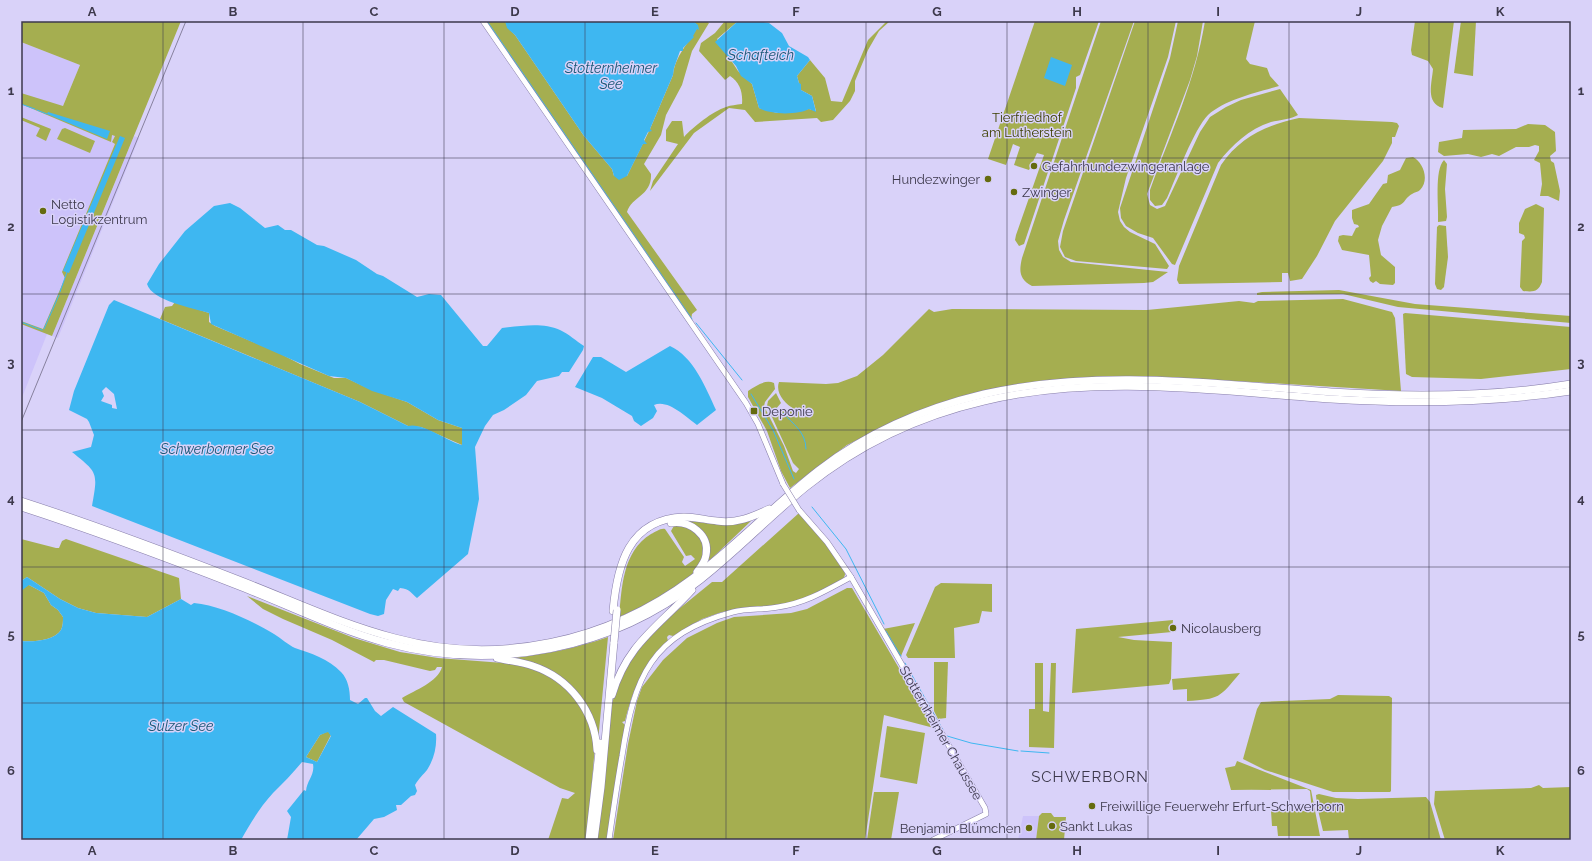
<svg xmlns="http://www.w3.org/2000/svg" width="1592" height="861" font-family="Raleway,sans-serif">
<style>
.built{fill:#cdc3fa}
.green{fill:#a5ae50}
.water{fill:#3eb7f1;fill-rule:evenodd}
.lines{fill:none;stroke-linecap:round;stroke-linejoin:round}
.stream{stroke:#3eb7f1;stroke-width:1}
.minor-casing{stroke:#877eaa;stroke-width:6}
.highway-casing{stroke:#877eaa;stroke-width:8}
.minor{stroke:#fff;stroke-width:5}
.highway{stroke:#fff;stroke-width:7}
.rail{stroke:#87819e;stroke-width:1}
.minor-bridge-casing{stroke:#877eaa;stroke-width:6;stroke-linecap:butt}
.highway-bridge-casing{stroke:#877eaa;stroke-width:8;stroke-linecap:butt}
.minor-bridge{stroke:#fff;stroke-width:5}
.highway-bridge{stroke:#fff;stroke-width:7}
.grid{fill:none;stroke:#3d394c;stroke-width:1;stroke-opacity:0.55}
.poi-dot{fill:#656b0f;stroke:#d9d2f9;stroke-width:1.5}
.labels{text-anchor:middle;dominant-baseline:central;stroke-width:3;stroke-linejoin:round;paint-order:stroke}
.park-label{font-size:13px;fill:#3c3f01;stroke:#d9d2f9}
.poi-label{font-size:13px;fill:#3d394c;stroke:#d9d2f9;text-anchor:start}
.street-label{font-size:13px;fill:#3d394c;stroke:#d9d2f9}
.water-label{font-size:14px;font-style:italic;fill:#185775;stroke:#d9d2f9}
.quarter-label{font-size:15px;letter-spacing:1px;fill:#3d394c;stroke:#d9d2f9}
.neatline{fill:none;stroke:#3d394c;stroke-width:1.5}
.grid-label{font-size:13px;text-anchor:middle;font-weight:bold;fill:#3d394c}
</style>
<rect width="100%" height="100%" fill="#d9d2f9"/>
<g class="built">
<polygon points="21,42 80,65 63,106 130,136 66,286 21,400"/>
<polygon points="134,136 139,138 58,338 52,336"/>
<polygon points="1023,816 1039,816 1036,840 1018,840"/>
</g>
<g class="green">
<polygon points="21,21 181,21 52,336 21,324 21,321 43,329 65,278 62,272 115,144 112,142 115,136 112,135 111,142 21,104 21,93 63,106 80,65 21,42"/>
<path d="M486,21H505L508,28L515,35L584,136L612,169L614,176H627L650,129L673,75C675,56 688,44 697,28L698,26L693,21H706L709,23L692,51L682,85L666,115L661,135L644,164L651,174C652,196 632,196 627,212L697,310L692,314L691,320Z"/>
<path d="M725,21H738L717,39L738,71L752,84L759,108L777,113L809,109L816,111L812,96L801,90L797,76L810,60L825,78L831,101L842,102L868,40L887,21H890L879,31L868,50L855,81V91L850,101L833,120L821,122L817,118L755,122L745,110L729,108L694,133L650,191L653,181L678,144L666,141V130L672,121H682L684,137C693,127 713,111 726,107C731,105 736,105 742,104C743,93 740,82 730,76L725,80L699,51L701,43L715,33Z"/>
<polygon points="1035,21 1099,21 1080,75 1076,77 1076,88 1024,244 1019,246 1015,240 1016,235 1044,155 1037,153 1029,170 1014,165 1020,147 1013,144 1006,165 988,159"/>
<path d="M1101,21H1134L1064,220L1058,241L1059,250L1063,257L1071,262L1168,272L1153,282L1144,283L1032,286C1019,279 1019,271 1022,258Z"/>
<polygon points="1135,21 1176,21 1168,57 1126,178 1118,212 1120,221 1124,227 1130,232 1155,244 1169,266 1167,269 1076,261 1065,257 1060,247 1063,231"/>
<path d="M1178,21H1203L1197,56L1190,80L1147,194L1150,205L1157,209L1165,206L1200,132L1210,117L1226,107L1241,100L1280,89L1298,115C1292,119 1279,120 1271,122C1249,129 1232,145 1218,163L1175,265L1172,264L1153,238L1138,233L1126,226L1121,218L1120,208L1170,58Z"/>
<path d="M1205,21H1255L1246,59L1250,64L1267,68L1270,76L1279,86C1256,93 1226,99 1208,115C1194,129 1176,178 1167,198L1162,205L1155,206L1150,200V190C1171,132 1195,82 1205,21Z"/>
<path d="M1415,21H1454L1443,108C1425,103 1432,83 1433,69L1428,61L1412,55L1411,50Z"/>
<polygon points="1461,21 1476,21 1473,76 1454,73"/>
<polygon points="21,117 51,129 46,141 36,136 40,128 21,120"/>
<path d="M1299,118L1392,122L1397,123L1399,126L1395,137H1392V143L1383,161L1335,221L1317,256L1302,279L1290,281L1288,273H1282V282L1179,284L1177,280L1179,266L1221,165C1240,137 1267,125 1299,118Z"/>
<polygon points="1528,124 1545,125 1555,132 1556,151 1550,156 1551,161 1554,163 1560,191 1559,201 1548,196 1540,196 1542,184 1540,163 1534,160 1539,151 1539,146 1535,145 1529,147 1516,147 1499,156 1492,154 1481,157 1468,154 1444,156 1438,152 1439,142 1462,138 1463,130 1516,129"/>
<polygon points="65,128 95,141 90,153 57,139 62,129"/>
<path d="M1413,157C1423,162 1430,180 1420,190C1418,192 1415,192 1412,194C1402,200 1407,205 1392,207L1382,226L1378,240L1381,255L1395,267V283L1393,285L1380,284L1376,281L1373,283L1370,281L1369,278L1371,276L1369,255L1342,250L1338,241L1339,236L1343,235L1352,236L1356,228L1359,227L1358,225L1354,224L1352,218V210L1369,204L1383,184L1387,183L1388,175L1400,170L1406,158Z"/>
<path d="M1444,160L1447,164L1445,189L1447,217L1446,221L1438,222C1439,207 1434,170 1444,160Z"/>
<path d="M1536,204L1544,208L1542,282C1538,292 1534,292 1523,291L1520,287L1522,241L1525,238L1524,235L1519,233V223L1525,209Z"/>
<polygon points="1439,225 1446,226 1448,257 1444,287 1441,290 1437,289 1435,284 1437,227"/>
<polygon points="1339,290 1415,304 1571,316 1571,323 1398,307 1343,294 1257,295 1257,293 1262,292"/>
<path d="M1343,299L1392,312L1395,318L1401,391L1169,377L1123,376L1072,378L951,400L914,412L847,445L790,488L781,471L767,431L748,397V391C756,386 765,379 774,383L775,389L765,402L764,406L784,446L793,471L796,473L799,469L793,463L767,406L768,401L776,393L781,403L775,410L777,417L778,416L777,411L781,408L793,411L794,409C785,404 775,393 779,382L826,384L838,383L857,376L883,355L929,309L934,312L952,309L1147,310L1239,301L1254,303L1258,301Z"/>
<polygon points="175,302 209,313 209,322 215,326 277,352 300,364 334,378 346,378 372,390 407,402 438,420 462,428 462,445 421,427 408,426 360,402 160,319 165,307 172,306"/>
<polygon points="1405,313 1571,327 1571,369 1481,379 1412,377 1406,374 1403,314"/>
<path d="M799,513C808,523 845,562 845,574C845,576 844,577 843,579L806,599L774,606L722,612L702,619L673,636L669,635L667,637L668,641C643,669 634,685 625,721L622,722L625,725L607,840H596L612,703L625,665L658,626L712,582H722Z"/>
<polygon points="688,521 729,525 751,521 709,561 707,538 699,528"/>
<path d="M675,524C687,526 699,529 702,543C704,553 703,563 695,571C681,588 640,608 619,617C622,588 622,552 651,534C656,532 660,528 665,529L684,557L682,562L685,566L695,559L691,555L686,556L671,531Z"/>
<polygon points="21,539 56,548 59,548 62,541 66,539 179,578 181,599 147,617 96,613 78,608 60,599 27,577 21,581"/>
<polygon points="941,583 992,584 992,612 982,611 979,623 954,628 955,658 908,658 906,655 935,587"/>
<path d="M27,585H29L44,593L51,605L58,610L63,617C63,621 63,626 61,630C54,641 33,642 21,641V591Z"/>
<polygon points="847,588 852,588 934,728 884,715 865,840 613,840 628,744 637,701 642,687 663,660 687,638 717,623 734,617 791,613 807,609"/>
<path d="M247,596L354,638L400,652L438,658L516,664L550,675L570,691L589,722L595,746L587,840H548L562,798L568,799L575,793L560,788L404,702L402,698C415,690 438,682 442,667H437L435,670L430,671L384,660H376L374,662L332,640L283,619L263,609Z"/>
<polygon points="1173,620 1172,632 1118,637 1134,640 1172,642 1171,679 1169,684 1072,693 1076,629"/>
<polygon points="915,623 901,656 898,655 883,629"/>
<path d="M608,637L598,741L585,702L569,685L513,658C546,654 577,648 608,637Z"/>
<polygon points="934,662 948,662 946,718 938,719 934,711"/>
<polygon points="1035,663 1043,663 1043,711 1049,712 1051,663 1056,663 1054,748 1029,747 1029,709 1035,709"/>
<path d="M1240,673C1219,698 1220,699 1187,701V689L1173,690L1172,679Z"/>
<polygon points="1338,695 1389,696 1392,698 1391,791 1390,792 1333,792 1265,770 1243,759 1257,709 1261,702 1330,699"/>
<polygon points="887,726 925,733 917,784 880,777"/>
<polygon points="328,731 331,735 317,762 306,757 320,735"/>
<polygon points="1237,761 1311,790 1320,836 1278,836 1277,826 1272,826 1271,811 1312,811 1310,791 1307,789 1231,790 1225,768 1235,766"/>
<polygon points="1539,785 1543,788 1571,787 1571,840 1445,840 1434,804 1435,791 1531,788"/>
<polygon points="874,792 899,792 891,840 867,840"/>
<polygon points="1319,794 1336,798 1358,799 1426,797 1430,802 1441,840 1349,840 1348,830 1323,831 1317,806 1316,795"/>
<polygon points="1042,813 1051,813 1054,817 1066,817 1064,840 1036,840 1039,816"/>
</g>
<g class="water">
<polygon points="505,21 693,21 698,25 699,30 697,29 693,36 694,37 683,48 683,51 680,51 674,68 673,75 650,129 652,131 648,132 644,140 647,144 643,144 627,176 619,180 614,176 612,169 584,136 515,35 507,28"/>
<path d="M738,21H758L769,23L782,33L789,46L808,57L810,60L797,76L799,83L801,84V90L812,96L816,112L809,109C798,115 770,115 759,108L752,84L741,76L736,66L715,42Z"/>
<polygon points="1051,57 1072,65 1065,86 1044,78"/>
<polygon points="48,112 110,131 107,139 47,114"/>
<polygon points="120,136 125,138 69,273 63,271"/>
<path d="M230,203L240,208L265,228L278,225L285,230H291L317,245L324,246L356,260L377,274L383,276L417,297L429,294L441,295L483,346H487L502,328C520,326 543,322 560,330C569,334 576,341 584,346L583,350L569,372H562L559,376L537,381L526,395L504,410L493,415L485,426L475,447L479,499L468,554L417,598C411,593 410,589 400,588L398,591L393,589L386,600L384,614L378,616L370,614L92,506C98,472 98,473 72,452L91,447L94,435L89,422L87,419L69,410L74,391L109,305L114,300L360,402L408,426C422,422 447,441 462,445V428L438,420L407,402L372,391L346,378L329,376L211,324L209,313C193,308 152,301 147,284L159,264L185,231L214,206ZM106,387L114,394L117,409L112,408V405L101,401L104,396L102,391Z"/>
<path d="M670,346C693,356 706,388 716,410L697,425C686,417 668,399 654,405L657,411L653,418L641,426L634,421L632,416L602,398L575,387L593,357H601L626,372Z"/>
<path d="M27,577L60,599L78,608L96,613L147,617L181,599L191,605L194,603C219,605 252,621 274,634C281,638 288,645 295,648C310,653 329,659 341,672C348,679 350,690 350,700L358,704L365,698H367L375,711L381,716L393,707L436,734C437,747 434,759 427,770C423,775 419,778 415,785L417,791L415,795L411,796L401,805H396L397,810L384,817L374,819L356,840H287L291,817L287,811L304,790L306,791C307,780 315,775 313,764L302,762C293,773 283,783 273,793C260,807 250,824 241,840H21V641C33,642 54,641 61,630C63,626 63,621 63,617L58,610L51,605L44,593L29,585L21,591V581ZM328,732L331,736L317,762L306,757L320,735Z"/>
</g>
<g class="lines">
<g class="stream">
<polyline points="487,21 692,319"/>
<polyline points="21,104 35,109"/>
<polyline points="37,110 47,114"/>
<polyline points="60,292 67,272"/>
<polyline points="21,322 42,330"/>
<polyline points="696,323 742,380"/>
<polyline points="44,329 59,295"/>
<polyline points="751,394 773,430 794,479"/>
<path d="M783,413C793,424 806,432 806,449"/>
<polyline points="812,507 846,549 884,624"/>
<polyline points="886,631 901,656"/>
<polyline points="905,663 943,730"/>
<polyline points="947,736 971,743 1018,751"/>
<polyline points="1021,751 1049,753"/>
</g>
<g class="minor-casing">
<g id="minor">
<polyline points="483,21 746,403 758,424 783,484"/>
<polyline points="799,510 827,542 851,577 985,808 986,814 933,840"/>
<path d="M609,840C613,812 617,784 622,756C634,677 651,634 733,612C748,608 764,610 778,607C806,603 827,590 851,577"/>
</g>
</g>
<g class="highway-casing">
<g id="highway">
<path d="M21,501C95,525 167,552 239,580C291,600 341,624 395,638C498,666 608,642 693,578C737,545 775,504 819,470C867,433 925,408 984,394C1098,368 1216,384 1331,392C1411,397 1492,397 1571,384"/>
<path d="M21,507C95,531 167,558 239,586C288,605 336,629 387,643C495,672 611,650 700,580C737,551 769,517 806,487C858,445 919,416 984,401C1097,374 1216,391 1331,399C1411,404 1492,403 1571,391"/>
<path d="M671,523C690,520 710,535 706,555C705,562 701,567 697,572"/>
<path d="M613,611C617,566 628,519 684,517C695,517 706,520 717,521C736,524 752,517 769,509"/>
<path d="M497,658C509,661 522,662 533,666C569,678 595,711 597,750"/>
<path d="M612,695C627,644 658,627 692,590"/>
<polyline points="589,840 600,743"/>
<polyline points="594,840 601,787 614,642"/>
</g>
</g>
<use href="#minor" class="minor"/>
<use href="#highway" class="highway"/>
<polyline class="rail" points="21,422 186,21"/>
<g class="minor-bridge-casing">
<polyline id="minor-bridge" points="783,484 799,510"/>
</g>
<g class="highway-bridge-casing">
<polyline id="highway-bridge" points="614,642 617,610"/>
</g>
<use href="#minor-bridge" class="minor-bridge"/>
<use href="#highway-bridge" class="highway-bridge"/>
</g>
<path class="grid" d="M163,21V840M303,21V840M444,21V840M585,21V840M726,21V840M866,21V840M1007,21V840M1148,21V840M1289,21V840M1429,21V840M21,158H1571M21,294H1571M21,430H1571M21,567H1571M21,703H1571"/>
<g class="poi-dot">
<circle cx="1034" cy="166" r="4"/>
<circle cx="988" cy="179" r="4"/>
<circle cx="1014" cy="192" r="4"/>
<circle cx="43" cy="211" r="4"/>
<rect x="750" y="407" width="8" height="8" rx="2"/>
<circle cx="1173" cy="628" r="4"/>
<circle cx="1092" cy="806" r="4"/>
<circle cx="1052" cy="826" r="4"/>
<circle cx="1029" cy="828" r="4"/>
</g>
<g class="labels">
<g class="park-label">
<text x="1027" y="117">Tierfriedhof<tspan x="1027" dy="15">am Lutherstein</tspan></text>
</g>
<g class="poi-label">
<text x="1042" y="166">Gefahrhundezwingeranlage</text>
<text x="980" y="179" text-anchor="end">Hundezwinger</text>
<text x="1022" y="192">Zwinger</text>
<text x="51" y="204">Netto<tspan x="51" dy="15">Logistikzentrum</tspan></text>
<text x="762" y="411">Deponie</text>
<text x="1181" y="628">Nicolausberg</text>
<text x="1100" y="806">Freiwillige Feuerwehr Erfurt-Schwerborn</text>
<text x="1060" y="826">Sankt Lukas</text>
<text x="1021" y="828" text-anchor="end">Benjamin Blümchen</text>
</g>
<g class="street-label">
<text transform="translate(941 733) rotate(60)">Stotternheimer Chaussee</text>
</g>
<g class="water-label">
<text x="761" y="55">Schafteich</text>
<text x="611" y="68">Stotternheimer<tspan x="611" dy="16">See</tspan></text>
<text x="217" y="449">Schwerborner See</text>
<text x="181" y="726">Sulzer See</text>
</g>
<g class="quarter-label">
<text x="1090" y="777">SCHWERBORN</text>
</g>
</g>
<rect width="1592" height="861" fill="none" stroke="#d9d2f9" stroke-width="44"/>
<rect x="22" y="22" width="1548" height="817" class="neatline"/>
<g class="grid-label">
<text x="92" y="16">A</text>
<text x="233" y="16">B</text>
<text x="374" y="16">C</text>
<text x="515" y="16">D</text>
<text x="655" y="16">E</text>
<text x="796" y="16">F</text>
<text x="937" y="16">G</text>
<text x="1077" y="16">H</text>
<text x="1218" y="16">I</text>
<text x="1359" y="16">J</text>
<text x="1500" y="16">K</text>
<text x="11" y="95">1</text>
<text x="1581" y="95">1</text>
<text x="11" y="231">2</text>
<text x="1581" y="231">2</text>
<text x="11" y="367">3</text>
<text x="1581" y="367">3</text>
<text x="11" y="503">4</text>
<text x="1581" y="503">4</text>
<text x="11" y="639">5</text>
<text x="1581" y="639">5</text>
<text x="11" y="775">6</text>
<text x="1581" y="775">6</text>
<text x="92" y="855">A</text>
<text x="233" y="855">B</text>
<text x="374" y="855">C</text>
<text x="515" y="855">D</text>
<text x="655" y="855">E</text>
<text x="796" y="855">F</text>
<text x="937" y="855">G</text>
<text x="1077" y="855">H</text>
<text x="1218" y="855">I</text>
<text x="1359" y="855">J</text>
<text x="1500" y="855">K</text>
</g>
</svg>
